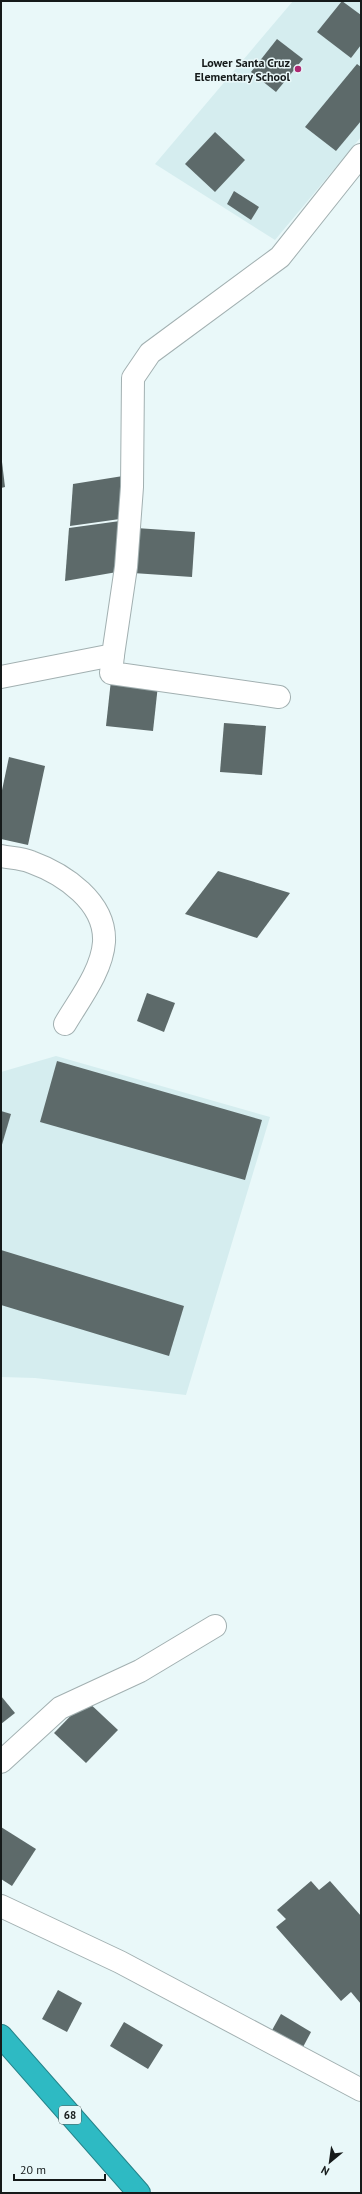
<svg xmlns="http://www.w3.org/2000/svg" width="362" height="2194" font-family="'PT Sans',sans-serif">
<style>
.built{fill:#d5edef}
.building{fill:#5d6a6a}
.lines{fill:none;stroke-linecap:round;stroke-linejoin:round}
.minor-casing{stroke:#a2b0b1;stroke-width:24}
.highway-casing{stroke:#258288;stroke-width:24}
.minor{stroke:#fff;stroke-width:22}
.highway{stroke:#2ebac3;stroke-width:22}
.poi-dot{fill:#ad2972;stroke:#e9f8f9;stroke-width:1.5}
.labels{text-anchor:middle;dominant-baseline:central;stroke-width:3;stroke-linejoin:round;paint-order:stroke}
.shield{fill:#e9f8f9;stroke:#555d5d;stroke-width:1}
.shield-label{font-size:11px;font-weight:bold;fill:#151a1a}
.poi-label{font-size:12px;font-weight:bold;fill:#151a1a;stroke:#e9f8f9;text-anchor:end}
</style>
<rect width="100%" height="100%" fill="#e9f8f9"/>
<g class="built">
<polygon points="293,1 361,1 361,137 275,240 155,164"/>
<polygon points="56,1056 270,1117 186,1395 35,1378 1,1377 1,1072"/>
</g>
<g class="building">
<polygon points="342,1 361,15 361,45 351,58 317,32"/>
<polygon points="277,39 303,59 276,92 251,72"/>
<polygon points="357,64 361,67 361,121 336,151 305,127"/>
<polygon points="215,132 245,160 215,192 185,164"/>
<polygon points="234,191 259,207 251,220 227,204"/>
<polygon points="2,462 5,487 1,488 1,463"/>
<polygon points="123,476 120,519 70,526 73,484"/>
<polygon points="120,521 117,572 65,581 69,528"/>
<polygon points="136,528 195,532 192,577 133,573"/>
<polygon points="111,680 158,685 153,731 106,726"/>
<polygon points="224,723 266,726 262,775 220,772"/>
<polygon points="9,757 45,766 28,845 1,839 1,795"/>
<polygon points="218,871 290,893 257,938 185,914"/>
<polygon points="147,993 175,1003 164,1032 137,1021"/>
<polygon points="57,1061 262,1120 245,1180 40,1122"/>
<polygon points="1,1111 11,1114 1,1148"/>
<polygon points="1,1250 184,1306 169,1356 1,1305"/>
<polygon points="1,1696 15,1713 1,1724"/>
<polygon points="86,1700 118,1730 86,1763 54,1733"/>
<polygon points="1,1827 36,1849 12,1886 1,1879"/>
<polygon points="311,1881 319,1890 330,1881 361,1916 361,2004 351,1992 341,2001 276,1927 286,1919 277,1910"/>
<polygon points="58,1990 82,2003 67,2032 42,2019"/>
<polygon points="281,2014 311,2032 302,2049 271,2032"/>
<polygon points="124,2022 163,2045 148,2069 110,2046"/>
</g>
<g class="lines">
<g class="minor-casing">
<g id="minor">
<polyline points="113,655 111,673 279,697"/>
<polyline points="1,677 113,655 126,567 132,487 133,378 150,353 280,257 361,155"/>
<path d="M1,856C11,858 22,858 31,862C64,874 106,902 104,942C102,971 79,1000 65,1024"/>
<polyline points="1,1762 60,1708 140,1671 215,1626"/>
<polyline points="1,1906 120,1962 361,2090"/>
</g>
</g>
<g class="highway-casing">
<polyline id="highway" points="1,2036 139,2193"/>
</g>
<use href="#minor" class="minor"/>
<use href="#highway" class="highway"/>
</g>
<circle class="poi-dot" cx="298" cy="69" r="4"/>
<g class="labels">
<rect class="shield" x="59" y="2106" width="22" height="18" rx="3"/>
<g class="shield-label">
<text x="70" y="2115">68</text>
</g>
<g class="poi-label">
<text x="290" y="62">Lower Santa Cruz<tspan x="290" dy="14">Elementary School</tspan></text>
</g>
</g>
<rect width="362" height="2194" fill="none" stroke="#151a1a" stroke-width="4"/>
<g transform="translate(330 2162) rotate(209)" stroke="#e9f8f9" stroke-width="3" paint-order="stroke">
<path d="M0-3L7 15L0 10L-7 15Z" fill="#151a1a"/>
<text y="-6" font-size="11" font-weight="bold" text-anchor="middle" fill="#151a1a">N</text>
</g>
<path d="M14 2174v6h91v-6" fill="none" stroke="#151a1a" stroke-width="2"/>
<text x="20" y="2174" font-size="12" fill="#151a1a" stroke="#e9f8f9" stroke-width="3" paint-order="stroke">20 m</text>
</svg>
